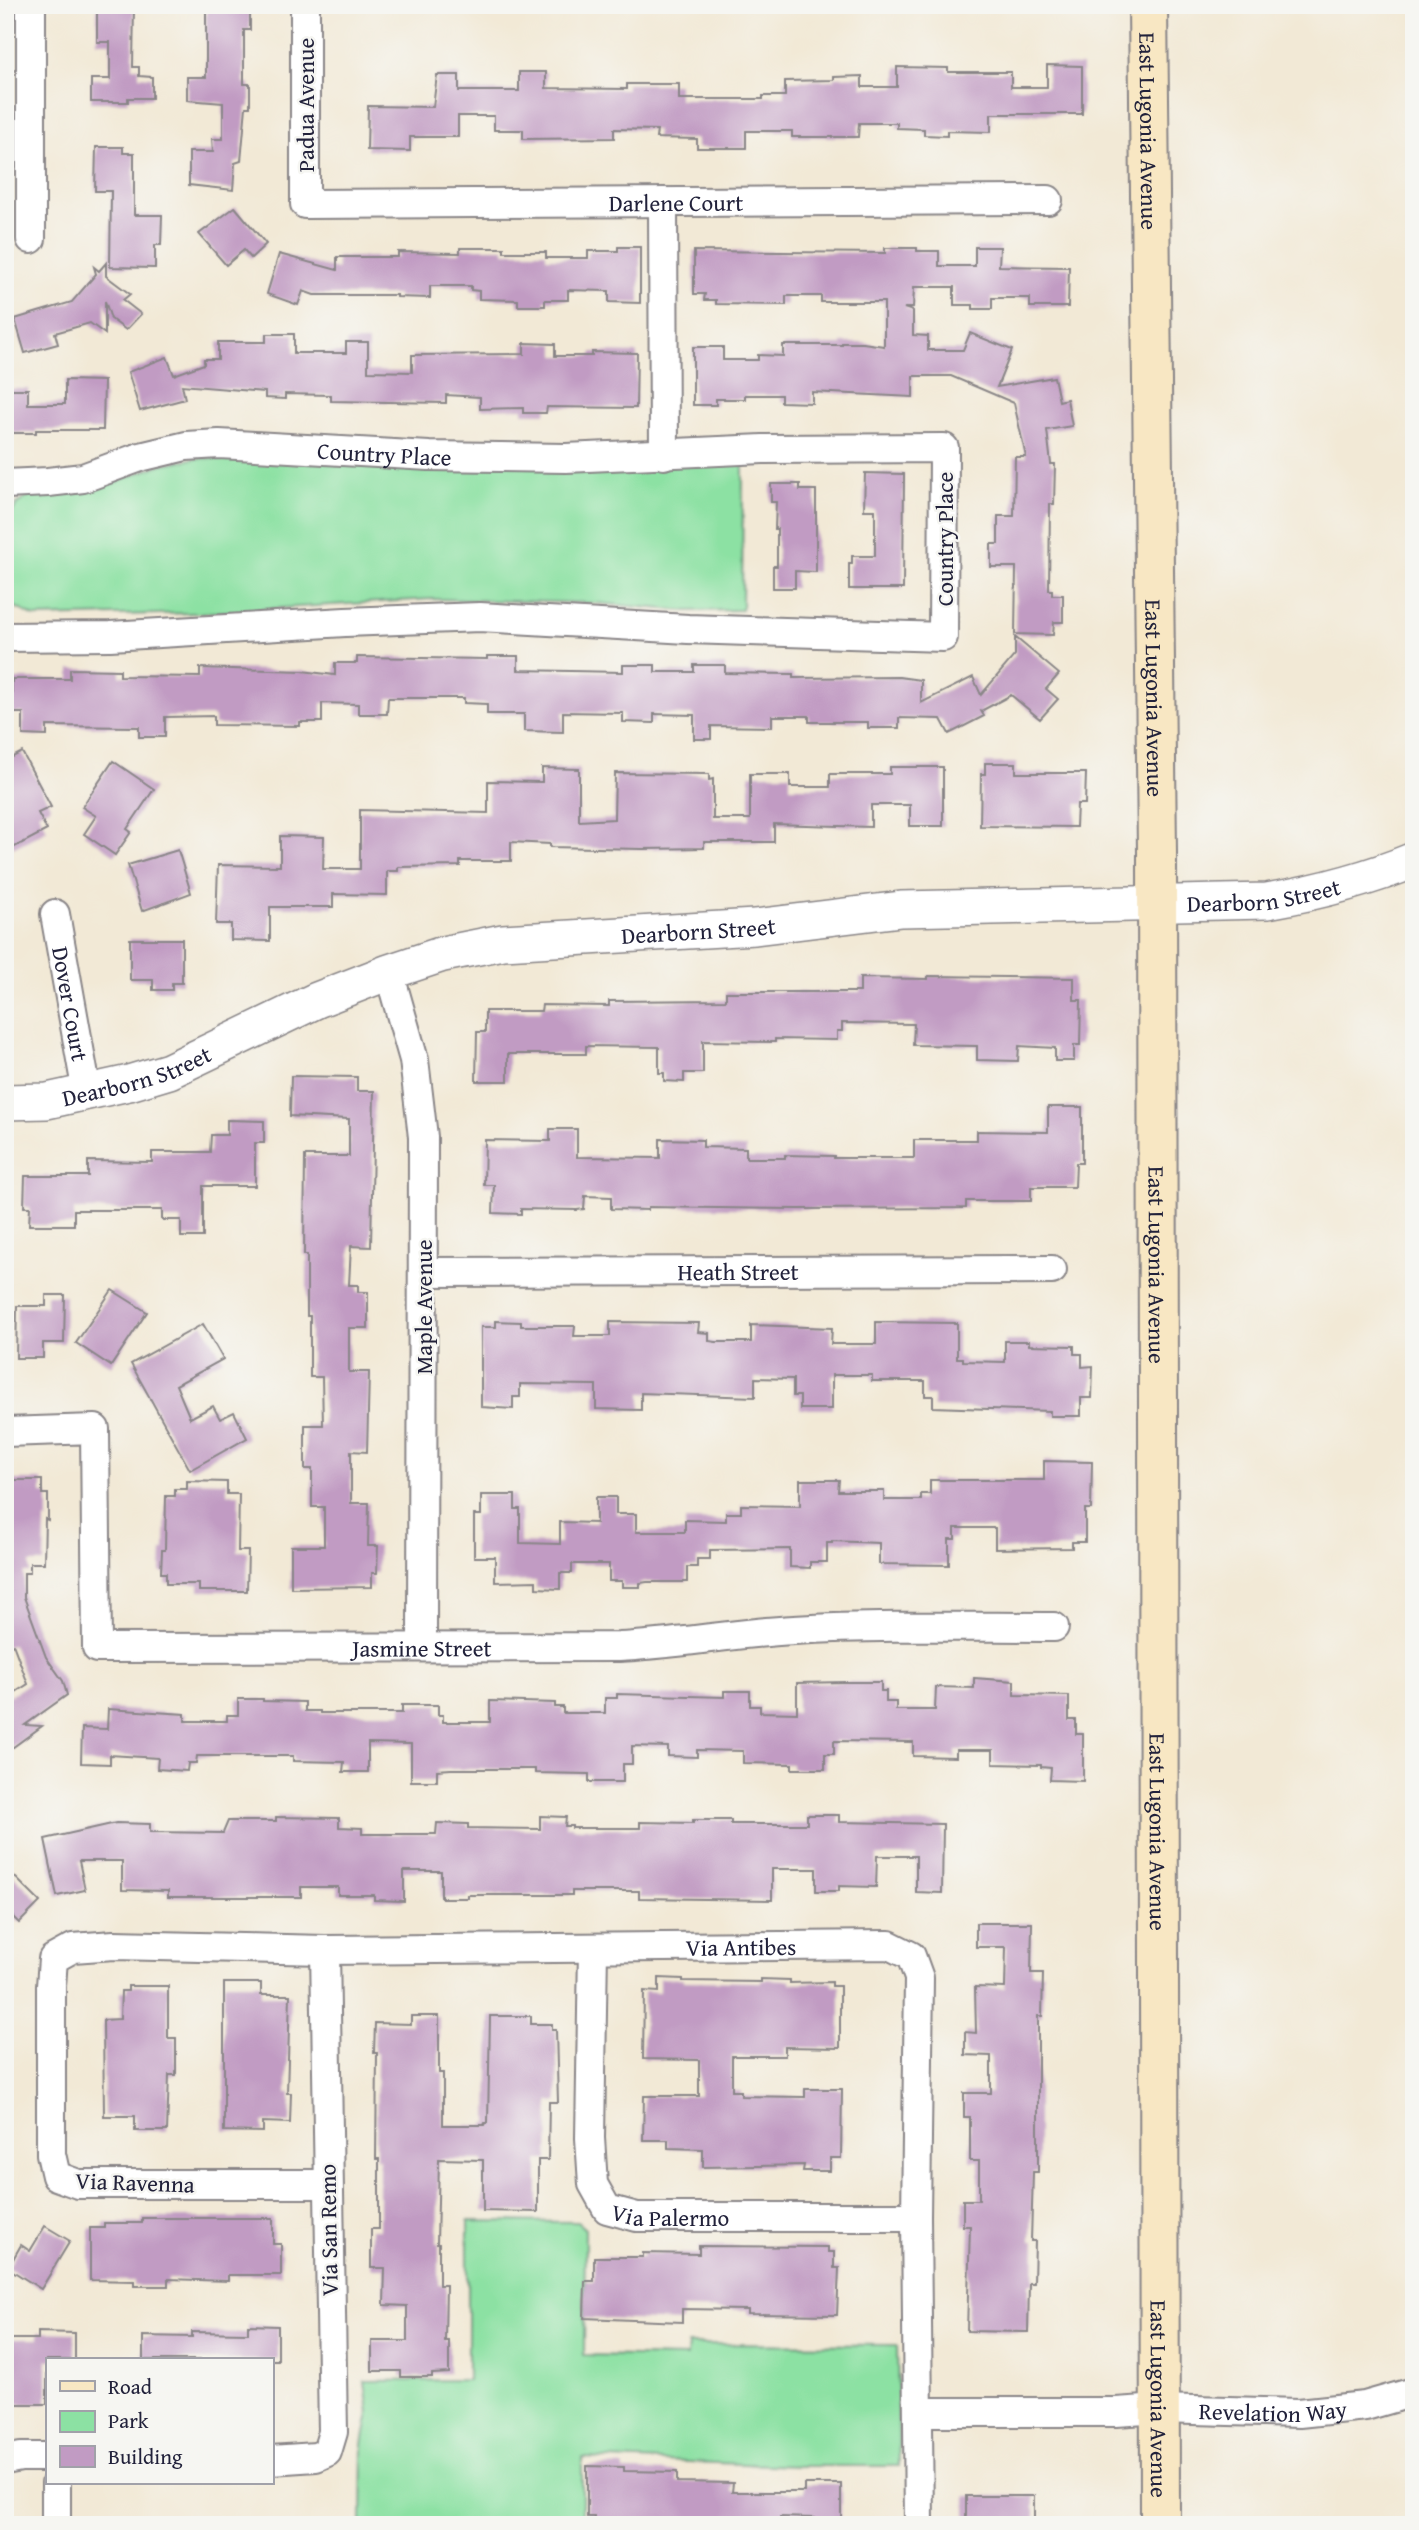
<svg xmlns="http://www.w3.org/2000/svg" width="1419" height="2530" font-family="'Gentium Book Plus',serif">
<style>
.green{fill:#8ce1a3;stroke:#57826f;stroke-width:2}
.building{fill:#c19bc3}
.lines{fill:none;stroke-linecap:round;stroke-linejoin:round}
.minor-casing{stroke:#8a8688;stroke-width:32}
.tertiary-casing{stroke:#8a8688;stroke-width:38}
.secondary-casing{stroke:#8a8688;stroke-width:42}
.minor{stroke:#fff;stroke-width:28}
.tertiary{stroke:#fff;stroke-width:35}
.secondary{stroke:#f8e7c3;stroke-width:38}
.labels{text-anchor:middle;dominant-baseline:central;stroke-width:5;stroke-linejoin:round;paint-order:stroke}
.street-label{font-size:23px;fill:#22223b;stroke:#f6f6f2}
</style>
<rect width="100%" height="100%" fill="#f6f6f2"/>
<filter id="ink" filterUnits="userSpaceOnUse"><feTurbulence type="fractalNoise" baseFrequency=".0143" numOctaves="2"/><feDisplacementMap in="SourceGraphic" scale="14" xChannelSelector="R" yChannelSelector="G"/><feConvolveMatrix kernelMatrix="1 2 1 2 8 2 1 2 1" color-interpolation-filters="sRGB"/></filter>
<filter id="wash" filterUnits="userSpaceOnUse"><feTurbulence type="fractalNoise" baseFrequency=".00686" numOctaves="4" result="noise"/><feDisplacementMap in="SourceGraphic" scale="28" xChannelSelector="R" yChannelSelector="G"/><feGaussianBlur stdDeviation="1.57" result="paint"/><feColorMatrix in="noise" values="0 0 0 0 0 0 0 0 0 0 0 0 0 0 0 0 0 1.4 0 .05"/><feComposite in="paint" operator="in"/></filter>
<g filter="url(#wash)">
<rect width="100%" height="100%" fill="#f2e9d6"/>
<g class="green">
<polygon points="198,458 743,463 742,610 688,611 594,603 432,599 199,613 35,617 13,606 5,591 5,525 17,504 29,496 75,493 104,486 162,464"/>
<polygon points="468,2221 577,2222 585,2229 584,2355 687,2357 688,2344 897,2345 899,2466 798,2466 582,2458 582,2525 362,2525 363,2444 369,2413 365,2381 468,2380"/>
</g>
<g id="blocks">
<g class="building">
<polygon points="97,5 134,5 133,67 139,67 139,76 152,77 152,98 128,98 128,102 91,102 91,79 110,79 110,42 97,42"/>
<polygon points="206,5 250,5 250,30 244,30 244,84 250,84 250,107 246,107 241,161 235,163 233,190 189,185 189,152 213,152 212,139 223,139 223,103 187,100 187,77 206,77"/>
<polygon points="1047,65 1082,66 1082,114 991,114 991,132 947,131 947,136 924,135 924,129 897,128 897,123 859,123 858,137 792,137 792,131 746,131 746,148 697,148 697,139 656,138 657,130 614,129 614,138 523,139 523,130 494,130 494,116 458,116 458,137 410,137 410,151 367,150 368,106 433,107 437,75 459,75 459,91 519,91 519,72 546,72 546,88 627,89 627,84 679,84 679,99 763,99 763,96 785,96 785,81 834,80 834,77 862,76 862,87 897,87 897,67 948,68 948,72 1011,72 1011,87 1047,87"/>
<polygon points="96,147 123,147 123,153 134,153 134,215 162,215 161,245 155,245 155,268 110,267 111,191 95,191"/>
<polygon points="235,207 266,244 251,258 244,250 226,265 199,234"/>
<polygon points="618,247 640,247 640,303 609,302 609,291 568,290 568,300 545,300 545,306 518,306 518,300 479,299 479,291 471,290 471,286 430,286 430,298 397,297 397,295 314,295 303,291 298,305 267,294 279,254 337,270 337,257 398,257 398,252 460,253 460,248 504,248 504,252 546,252 546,258 588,258 588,251 618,251"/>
<polygon points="975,247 1000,247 999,266 1069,267 1068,307 1030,307 1030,298 992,298 992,309 973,309 973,305 954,305 954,287 914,287 913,308 904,308 913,311 913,335 928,336 928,350 963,350 970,333 1012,350 997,387 1054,377 1059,401 1067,399 1072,426 1047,430 1051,464 1055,464 1054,504 1050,504 1049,590 1052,590 1052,595 1063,595 1063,622 1054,622 1053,635 1015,634 1016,567 991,567 991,544 998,544 998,516 1014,516 1015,457 1026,457 1014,403 951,376 913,376 913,397 812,392 812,403 781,402 781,395 745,395 745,399 716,399 716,405 693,405 693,347 723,347 723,360 758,360 758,355 783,356 783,345 842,345 842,343 863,343 884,346 884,302 821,302 821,296 786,296 786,305 716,304 716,300 704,300 705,294 694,294 694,251 885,253 885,248 917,248 917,251 939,251 939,266 975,266"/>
<polygon points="106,263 106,276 130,294 123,300 141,314 126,330 111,319 105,301 105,334 90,323 55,333 58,344 25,353 15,319 72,302 96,274 94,267 99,271"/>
<polygon points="266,334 294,334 294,353 346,353 346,342 368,342 368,371 412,372 412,355 524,354 524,343 555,344 555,356 592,356 592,352 637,353 636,408 547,407 546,413 523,413 523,408 480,409 480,397 446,395 446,403 331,401 331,395 285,394 285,399 265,398 265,392 182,385 185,399 140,411 128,372 167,357 174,375 204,364 204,359 218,359 218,342 266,342"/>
<polygon points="65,380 104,381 103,430 36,430 36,433 5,433 5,389 28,389 28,404 65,404"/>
<polygon points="865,473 904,474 903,589 849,589 849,564 852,564 852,556 875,556 875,510 864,510"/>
<polygon points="771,484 800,484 800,490 816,490 816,572 795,571 795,588 773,588 773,566 777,566 777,529 775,529 776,502 771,502"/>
<polygon points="1015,637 1059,674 1046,689 1058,699 1040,719 1011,695 981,711 984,716 949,734 941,719 899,718 899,728 868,728 868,722 809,722 809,716 772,716 772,727 711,726 711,739 694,739 694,715 654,714 654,723 623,722 623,713 563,712 563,732 524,731 524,714 487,714 487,704 464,703 464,698 388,698 387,714 358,714 358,704 322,703 322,722 300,722 300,726 214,725 214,716 165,717 165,737 139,737 139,727 47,726 47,736 23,735 23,713 12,713 12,679 70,679 70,669 120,670 120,676 200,677 200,668 302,671 335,675 335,663 357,663 357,657 487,659 487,656 518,656 518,670 623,672 623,665 655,665 655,672 694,672 694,665 725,665 725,673 793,674 793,678 899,677 921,680 921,703 973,677 981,695 1015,655"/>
<polygon points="22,752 51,807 38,813 47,830 13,848 5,833 5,761"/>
<polygon points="113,761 154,789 127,829 131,832 115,855 84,834 96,816 82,807"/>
<polygon points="985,763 1016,763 1016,773 1086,773 1085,804 1077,804 1076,827 980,826 981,774 985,774"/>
<polygon points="890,767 943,767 943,826 910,826 910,805 871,805 871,827 774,824 774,842 704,842 704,848 642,849 550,847 550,844 511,842 511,861 460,861 460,866 398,867 398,871 387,871 387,895 333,894 333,907 270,907 270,941 231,940 231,924 216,924 218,865 280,866 280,836 324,837 323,869 360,869 360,810 488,813 488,781 542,782 542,768 579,769 579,821 614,819 615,773 709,774 709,780 713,779 713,819 750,819 750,774 790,774 790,787 830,787 830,774 890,774"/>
<polygon points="178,850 191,893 142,911 128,865"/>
<polygon points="130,939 182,939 182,983 172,983 172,990 153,990 153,980 130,980"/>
<polygon points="928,976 1074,978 1074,1000 1081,1000 1080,1045 1074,1045 1074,1061 1055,1061 1055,1048 1019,1046 1018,1061 977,1060 977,1046 913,1045 914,1024 842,1023 842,1031 837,1031 837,1040 775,1039 775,1042 703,1041 703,1073 684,1073 684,1082 664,1081 664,1073 659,1073 659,1047 586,1046 586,1054 508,1054 508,1081 476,1081 477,1032 485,1032 485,1011 541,1011 542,1005 609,1006 609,1001 726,1000 726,992 860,992 860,978 928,979"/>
<polygon points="291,1076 357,1077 357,1091 374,1091 371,1247 351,1246 349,1285 358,1285 358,1292 368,1292 368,1328 349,1328 349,1372 369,1372 367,1452 351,1451 351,1503 369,1503 368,1546 378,1546 377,1573 372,1573 372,1587 291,1588 291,1546 324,1546 324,1507 312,1507 312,1469 305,1469 305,1425 323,1425 322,1377 310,1377 310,1316 307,1316 307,1255 304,1255 305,1156 349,1156 349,1119 290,1116"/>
<polygon points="1048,1107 1082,1107 1082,1163 1076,1163 1075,1187 1031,1187 1031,1201 966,1201 966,1208 797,1209 648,1207 648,1210 611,1209 611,1197 585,1196 584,1209 577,1210 521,1209 521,1214 493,1213 494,1185 484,1185 485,1140 550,1141 550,1129 577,1129 577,1157 660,1158 660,1139 703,1140 703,1147 746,1148 746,1158 785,1158 785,1155 834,1156 834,1158 914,1158 914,1140 977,1140 977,1131 1048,1132"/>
<polygon points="227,1120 264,1121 264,1143 255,1143 255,1186 203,1186 203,1237 181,1237 181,1220 162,1220 162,1210 74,1210 74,1225 29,1225 30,1207 24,1207 25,1176 88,1176 88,1161 152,1162 152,1152 210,1152 211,1135 227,1135"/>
<polygon points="112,1290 147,1312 111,1366 76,1343"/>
<polygon points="46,1295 65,1295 64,1343 43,1343 43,1358 16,1358 17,1306 46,1306"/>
<polygon points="496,1321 521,1322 521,1326 575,1326 574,1336 610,1336 610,1322 699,1323 698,1332 709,1333 709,1341 716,1342 751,1342 751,1325 832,1328 831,1344 876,1344 876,1322 957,1323 957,1358 963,1358 963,1361 1005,1362 1005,1341 1029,1341 1029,1345 1074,1346 1074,1354 1082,1354 1082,1367 1093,1366 1092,1398 1081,1398 1081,1416 1050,1416 1050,1411 933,1407 933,1396 925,1396 925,1381 872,1381 872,1375 832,1375 832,1409 800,1409 800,1396 793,1396 793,1379 755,1378 755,1397 641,1393 641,1410 596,1409 596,1385 520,1384 520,1397 513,1397 513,1409 481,1407 481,1327 496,1327"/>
<polygon points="203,1324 223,1359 176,1385 190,1418 213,1406 220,1419 234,1412 247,1438 190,1470 131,1364"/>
<polygon points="1044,1461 1092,1462 1091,1509 1085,1509 1085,1542 1072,1542 1072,1548 995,1549 995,1528 955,1528 955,1539 949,1539 949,1565 879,1564 879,1543 832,1541 832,1543 827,1543 827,1562 810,1562 810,1568 790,1567 790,1549 710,1550 710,1559 697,1559 697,1567 687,1567 687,1582 647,1582 640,1583 640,1587 622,1587 622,1581 609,1581 609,1564 572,1564 572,1573 560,1573 560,1589 536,1588 536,1581 495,1582 495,1557 474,1557 474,1515 481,1515 481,1495 515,1495 515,1509 520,1509 520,1543 560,1544 560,1522 596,1523 596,1497 616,1497 616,1514 636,1514 636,1532 685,1532 685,1520 726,1521 726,1513 741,1513 741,1505 800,1506 800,1480 839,1480 838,1491 884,1491 884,1500 921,1500 921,1494 930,1494 930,1480 1044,1480"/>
<polygon points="5,1480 42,1480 42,1494 48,1494 48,1520 45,1519 44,1563 30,1563 30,1573 24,1573 24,1597 46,1657 63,1681 67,1695 25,1725 42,1726 5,1753 5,1699 28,1684 13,1644 5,1647"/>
<polygon points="187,1481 227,1482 227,1494 239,1494 238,1551 248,1551 247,1591 199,1591 199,1584 166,1584 166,1573 161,1573 162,1550 165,1550 166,1496 175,1496 175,1489 187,1489"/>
<polygon points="974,1678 1014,1681 1014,1695 1069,1696 1069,1720 1076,1720 1076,1734 1083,1734 1083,1781 1050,1780 1051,1768 1041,1767 1041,1765 993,1764 993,1750 956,1750 956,1757 913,1756 913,1742 834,1741 834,1754 825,1754 825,1769 792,1769 792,1764 743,1763 743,1751 697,1750 697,1757 668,1756 668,1747 632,1746 632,1764 623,1764 623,1782 589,1782 589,1774 535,1773 535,1769 451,1769 437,1770 437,1781 411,1781 411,1744 368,1743 368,1772 343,1772 344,1762 293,1761 293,1756 197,1756 196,1763 188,1763 187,1771 157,1769 158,1758 110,1755 110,1764 81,1763 82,1728 107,1729 108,1709 185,1714 185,1721 227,1721 227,1715 238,1715 238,1699 263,1699 263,1701 305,1702 305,1711 320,1711 320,1713 402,1713 402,1705 438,1705 438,1715 443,1715 443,1722 490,1722 490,1701 555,1703 555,1707 563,1707 563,1713 605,1713 605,1698 617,1698 617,1694 724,1697 724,1691 750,1691 750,1706 760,1706 760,1712 797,1713 797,1683 846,1682 881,1682 881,1691 886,1691 886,1702 896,1702 896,1710 935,1710 936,1687 974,1688"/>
<polygon points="807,1815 839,1815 839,1822 943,1824 942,1893 916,1892 916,1856 877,1856 876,1887 839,1886 839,1891 816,1891 816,1869 772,1869 772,1900 639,1898 639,1891 572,1891 572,1895 468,1895 468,1898 441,1898 441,1871 404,1871 404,1901 374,1900 374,1895 338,1895 338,1887 301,1887 301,1897 168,1897 168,1891 122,1890 122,1861 79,1861 85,1890 57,1896 45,1839 116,1823 150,1824 150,1832 223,1833 228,1821 276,1821 276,1817 339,1818 339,1827 362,1828 362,1834 436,1834 437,1823 468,1824 468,1828 540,1829 540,1816 566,1817 565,1826 572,1826 572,1828 640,1828 640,1822 693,1823 693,1820 731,1820 731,1824 807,1824"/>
<polygon points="5,1867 40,1902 19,1923 5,1909"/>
<polygon points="976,1923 1032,1923 1031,1973 1043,1973 1042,2016 1038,2016 1038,2172 1033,2172 1031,2241 1035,2241 1034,2283 1029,2283 1028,2332 967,2331 970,2226 963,2226 963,2200 979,2200 979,2161 970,2161 970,2117 964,2117 964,2093 991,2093 991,2056 965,2055 965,2032 976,2033 975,1987 1005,1988 1006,1947 976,1947"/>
<polygon points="659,1978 683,1979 683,1981 761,1982 761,1979 790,1980 790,1983 832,1982 832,1986 840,1986 840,2048 785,2047 785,2056 732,2056 732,2091 741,2091 741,2096 805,2097 805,2089 842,2089 841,2158 830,2158 830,2171 803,2171 804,2165 703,2167 703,2149 668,2148 668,2140 643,2140 644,2096 699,2096 699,2060 643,2059 644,1991 659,1992"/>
<polygon points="224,1983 261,1983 261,1995 290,1995 287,2093 291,2093 290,2123 263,2122 263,2132 224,2131"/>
<polygon points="128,1986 168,1986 168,2038 176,2038 176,2075 169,2075 167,2131 135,2131 135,2116 104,2116 103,2020 120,2019 121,1991 128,1991"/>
<polygon points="411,2016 439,2016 439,2073 443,2073 443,2125 484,2125 485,2123 488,2123 490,2016 531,2016 531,2024 552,2024 552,2030 556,2030 558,2102 549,2102 548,2160 538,2160 538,2212 483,2211 483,2160 439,2159 437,2244 439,2244 439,2285 446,2285 445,2341 449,2341 449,2373 432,2374 432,2377 401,2377 401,2371 372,2371 372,2341 407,2341 407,2306 384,2305 385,2268 371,2268 371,2229 379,2229 379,2159 376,2159 377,2053 374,2053 375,2023 411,2024"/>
<polygon points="142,2218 273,2218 273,2244 281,2244 281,2275 228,2275 228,2281 168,2279 168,2286 134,2286 134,2281 90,2280 90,2228 104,2228 104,2223 142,2223"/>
<polygon points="45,2226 70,2241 41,2289 8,2268 21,2245 30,2251"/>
<polygon points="699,2246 828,2247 828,2252 834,2252 834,2268 839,2268 837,2315 748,2314 748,2310 682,2309 682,2322 584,2318 585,2281 594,2281 594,2257 643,2257 643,2253 699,2254"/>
<polygon points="248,2325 278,2326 278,2360 143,2360 143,2336 192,2337 192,2332 248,2333"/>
<polygon points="38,2332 75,2333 75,2360 47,2360 47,2404 5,2404 5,2339 38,2339"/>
<polygon points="587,2466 624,2467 624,2471 677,2472 677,2482 733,2483 732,2492 804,2492 804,2484 841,2484 841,2525 815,2525 815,2518 780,2517 780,2525 594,2525 594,2517 587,2517"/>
<polygon points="966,2496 1034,2496 1034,2525 966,2524"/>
</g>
</g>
</g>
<g filter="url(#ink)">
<use href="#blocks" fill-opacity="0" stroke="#8a8688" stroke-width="2"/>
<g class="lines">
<g class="minor-casing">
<g id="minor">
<path id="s1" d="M305,5V204L1048,200"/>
<polyline points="663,202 664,455"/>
<polyline points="31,239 31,5"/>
<path id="s2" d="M5,484L48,482L83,478L140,457L186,446L219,444L429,456L566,458L763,449L944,448L943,637L688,629L480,617L345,622L110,636L5,637"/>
<path id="s3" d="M55,914L87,1093"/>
<polyline points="389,972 414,1060 423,1137 422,1646"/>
<path id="s4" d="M423,1272L1052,1270"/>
<path id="s5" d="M5,1432L95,1429L97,1648L619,1647C677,1644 735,1633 794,1630C880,1625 968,1627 1054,1627"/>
<path id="s6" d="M593,1948L590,2138L593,2184L607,2209L637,2217H916"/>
<path id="s7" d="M327,2184H78L56,2176L51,2154V1986L53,1959L73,1948L114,1945L325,1950L889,1945L911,1956L919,1978L916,2217L919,2525"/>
<path id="s8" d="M919,2412H1116L1160,2409L1299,2413L1365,2406L1414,2392"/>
<polyline points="5,2460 21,2457 47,2457"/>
<polyline points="271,2460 316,2457 327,2452 333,2432 325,1950"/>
<polyline points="56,2483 56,2525"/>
</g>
</g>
<g class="tertiary-casing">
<g id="tertiary">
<path id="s9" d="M5,1102L47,1101L129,1083L169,1071L317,1000L389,972L443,954L503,942L755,927L901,909L1267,901C1318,892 1366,880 1414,860"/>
</g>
</g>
<g class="secondary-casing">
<g id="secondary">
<path id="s10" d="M1148,5L1157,853L1160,2525"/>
</g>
</g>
<use href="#minor" class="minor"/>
<use href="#tertiary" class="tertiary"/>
<use href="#secondary" class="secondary"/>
</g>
</g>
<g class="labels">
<g class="street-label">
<text transform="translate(305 105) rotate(-90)">Padua Avenue</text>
<text stroke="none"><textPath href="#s10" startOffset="126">East Lugonia Avenue</textPath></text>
<text stroke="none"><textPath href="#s1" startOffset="570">Darlene Court</textPath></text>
<text stroke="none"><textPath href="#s2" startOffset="385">Country Place</textPath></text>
<text transform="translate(944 539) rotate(-90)">Country Place</text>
<text stroke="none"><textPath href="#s10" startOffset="693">East Lugonia Avenue</textPath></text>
<text stroke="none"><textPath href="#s9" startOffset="1290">Dearborn Street</textPath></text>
<text stroke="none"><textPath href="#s9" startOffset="723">Dearborn Street</textPath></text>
<text stroke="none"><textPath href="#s3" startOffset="91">Dover Court</textPath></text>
<text stroke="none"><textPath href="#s9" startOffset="135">Dearborn Street</textPath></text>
<text stroke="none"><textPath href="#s10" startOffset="1260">East Lugonia Avenue</textPath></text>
<text stroke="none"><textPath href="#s4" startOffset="315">Heath Street</textPath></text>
<text transform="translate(423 1307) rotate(-90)">Maple Avenue</text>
<text stroke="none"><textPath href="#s5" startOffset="634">Jasmine Street</textPath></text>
<text stroke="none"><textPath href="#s10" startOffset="1827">East Lugonia Avenue</textPath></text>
<text stroke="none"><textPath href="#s7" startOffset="1181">Via Antibes</textPath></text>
<text transform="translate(135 2182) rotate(2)">Via Ravenna</text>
<text stroke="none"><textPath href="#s6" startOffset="329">Via Palermo</textPath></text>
<text transform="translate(328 2230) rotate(-91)">Via San Remo</text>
<text stroke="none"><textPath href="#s10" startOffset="2394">East Lugonia Avenue</textPath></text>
<text stroke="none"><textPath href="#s8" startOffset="354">Revelation Way</textPath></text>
</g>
</g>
<rect width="1419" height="2530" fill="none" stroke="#f6f6f2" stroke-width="28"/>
<rect x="46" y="2358" width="228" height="126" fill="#f6f6f2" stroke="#a1a1a9" stroke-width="2"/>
<rect x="60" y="2381" width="35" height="10" fill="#f8e7c3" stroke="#a1a1a9" stroke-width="2"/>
<text x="108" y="2394" font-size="21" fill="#22223b">Road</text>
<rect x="60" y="2411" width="35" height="21" fill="#8ce1a3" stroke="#a1a1a9" stroke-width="2"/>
<text x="108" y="2428" font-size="21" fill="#22223b">Park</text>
<rect x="60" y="2446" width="35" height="21" fill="#c19bc3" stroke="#a1a1a9" stroke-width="2"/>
<text x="108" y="2464" font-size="21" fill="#22223b">Building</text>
</svg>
